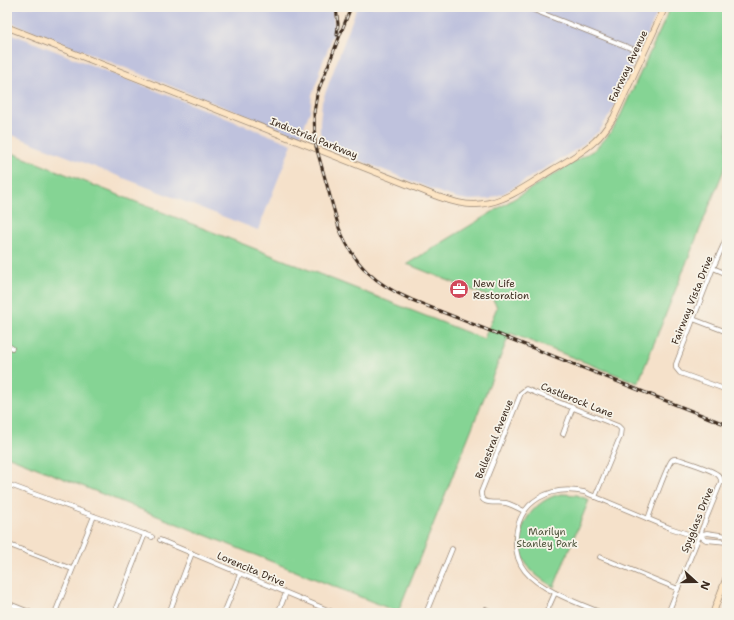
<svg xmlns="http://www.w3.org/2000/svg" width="734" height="620" font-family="'Shantell Sans',sans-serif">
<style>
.industrial{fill:#bfc2dd}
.green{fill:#85d494;stroke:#607f59}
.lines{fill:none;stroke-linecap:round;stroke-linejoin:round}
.street-casing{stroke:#988674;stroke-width:5.5}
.secondary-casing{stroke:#988674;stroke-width:7}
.street{stroke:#fff;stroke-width:4}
.secondary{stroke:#fde5c4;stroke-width:5.5}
.rail-casing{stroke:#3b2a1e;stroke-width:3}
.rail{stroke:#f7f3e8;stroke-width:1.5;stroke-dasharray:4.5;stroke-linecap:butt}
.labels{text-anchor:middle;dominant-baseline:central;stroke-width:3.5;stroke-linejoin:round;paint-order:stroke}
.street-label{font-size:10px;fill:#3b2a1e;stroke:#f7f3e8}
.poi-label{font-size:10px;fill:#3b2a1e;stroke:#f7f3e8;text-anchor:start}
.park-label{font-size:10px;fill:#4e543c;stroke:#f7f3e8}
</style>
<rect width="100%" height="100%" fill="#f7f3e8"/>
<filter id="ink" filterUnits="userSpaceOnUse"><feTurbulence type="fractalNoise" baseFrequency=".025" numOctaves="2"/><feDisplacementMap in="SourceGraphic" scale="8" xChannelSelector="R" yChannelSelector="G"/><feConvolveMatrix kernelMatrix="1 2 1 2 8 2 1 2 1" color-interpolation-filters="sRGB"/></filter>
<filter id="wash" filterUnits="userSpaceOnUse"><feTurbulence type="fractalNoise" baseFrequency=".012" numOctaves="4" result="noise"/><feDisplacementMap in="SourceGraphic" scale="16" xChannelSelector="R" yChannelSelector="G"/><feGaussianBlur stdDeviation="0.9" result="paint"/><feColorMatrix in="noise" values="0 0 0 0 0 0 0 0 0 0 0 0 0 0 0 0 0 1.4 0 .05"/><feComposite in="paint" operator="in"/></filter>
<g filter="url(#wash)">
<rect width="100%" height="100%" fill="#f5e1ca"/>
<g class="industrial">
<polygon points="7,7 332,7 335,34 330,38 330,44 319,71 320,73 312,95 310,111 300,137 7,21"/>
<polygon points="357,7 660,7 611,113 599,131 580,147 504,193 489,199 469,200 457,198 444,194 321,145 322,141 320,132 320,122 322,102"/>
<polygon points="7,32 292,144 258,230 7,133"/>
</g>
<g class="green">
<path d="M671,7H727V162L638,383L510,333L398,612L7,456V151L484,339L497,307L492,298L407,264L594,150C604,141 611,133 618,121Z"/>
<path d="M562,494L577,495L589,500L554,587C542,580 531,573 524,560C511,533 532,499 562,494Z"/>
</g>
</g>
<g filter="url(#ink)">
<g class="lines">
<g class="street-casing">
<g id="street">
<polyline points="526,7 643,53"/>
<polyline points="727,237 713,268 676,364 676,368 680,373 727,390"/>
<polyline points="713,268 727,274"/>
<polyline points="693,319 727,332"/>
<polyline points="7,345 12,348"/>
<polyline points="563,434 573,407"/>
<polyline points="7,484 94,516 152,537"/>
<path d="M524,511C518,508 513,505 506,503C497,501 480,507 481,492L521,393L526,389L618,426L621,429L620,437L595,497"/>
<path d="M648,519C651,510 668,463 672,460C674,458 676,459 678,459C687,462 714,470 719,476C721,478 721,479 721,482L668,613"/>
<polyline points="699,535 706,540 727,542"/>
<polyline points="160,540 335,613"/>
<polyline points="7,544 72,569"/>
<polyline points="600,557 678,589"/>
<polyline points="7,603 32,613"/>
<polyline points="486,609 492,613"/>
<polyline points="55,613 94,516"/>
<polyline points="114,613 145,534"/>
<polyline points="169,613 192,553"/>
<polyline points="224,613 240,574"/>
<polyline points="278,613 286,593"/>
<polyline points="426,613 452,549"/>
<polyline points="546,613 555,593"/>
<path d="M602,613C580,604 540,590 525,571C518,562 515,549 516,537C519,500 551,485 584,492L670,528L688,534L699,535L707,533L727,536"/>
</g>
</g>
<g class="secondary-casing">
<g id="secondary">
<path d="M7,27L436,196C451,201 465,206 481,204C506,202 531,183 552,170C567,161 582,153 595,141C603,134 608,126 614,117L665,7"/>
<polyline points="713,613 727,576"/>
</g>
</g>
<use href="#street" class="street"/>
<use href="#secondary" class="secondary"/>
<g class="rail-casing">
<g id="rail">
<polyline points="336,7 338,24 337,35"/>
<path d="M351,7L317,94L314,113L315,143L339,228C355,266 375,284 412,300L727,425"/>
</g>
</g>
<use href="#rail" class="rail"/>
</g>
</g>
<defs>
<g id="office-disc" transform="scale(1)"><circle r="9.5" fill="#d1495b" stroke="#f7f3e8"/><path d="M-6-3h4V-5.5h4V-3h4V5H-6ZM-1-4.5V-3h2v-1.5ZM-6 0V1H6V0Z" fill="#fff"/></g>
</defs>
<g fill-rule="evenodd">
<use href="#office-disc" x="459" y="289"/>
</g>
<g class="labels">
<g class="street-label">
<text transform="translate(628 66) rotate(-65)">Fairway Avenue</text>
<text transform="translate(314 138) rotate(22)">Industrial Parkway</text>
<text transform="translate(692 300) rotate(-68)">Fairway Vista Drive</text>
<text transform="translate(577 400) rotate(22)">Castlerock Lane</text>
<text transform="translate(494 439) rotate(-68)">Ballestral Avenue</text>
<text transform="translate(697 520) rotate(-68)">Spyglass Drive</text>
<text transform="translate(251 569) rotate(23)">Lorencita Drive</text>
</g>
<g class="poi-label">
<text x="473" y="283">New Life<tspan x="473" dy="12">Restoration</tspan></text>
</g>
<g class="park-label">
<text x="547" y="531">Marilyn<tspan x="547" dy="12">Stanley Park</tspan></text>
</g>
</g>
<rect width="734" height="620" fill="none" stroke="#f7f3e8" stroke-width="24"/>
<g transform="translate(696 582) rotate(111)" stroke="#f7f3e8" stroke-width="3" paint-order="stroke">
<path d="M0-3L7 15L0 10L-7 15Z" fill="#3b2a1e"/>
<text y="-6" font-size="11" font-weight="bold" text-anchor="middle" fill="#3b2a1e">N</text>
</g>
</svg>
